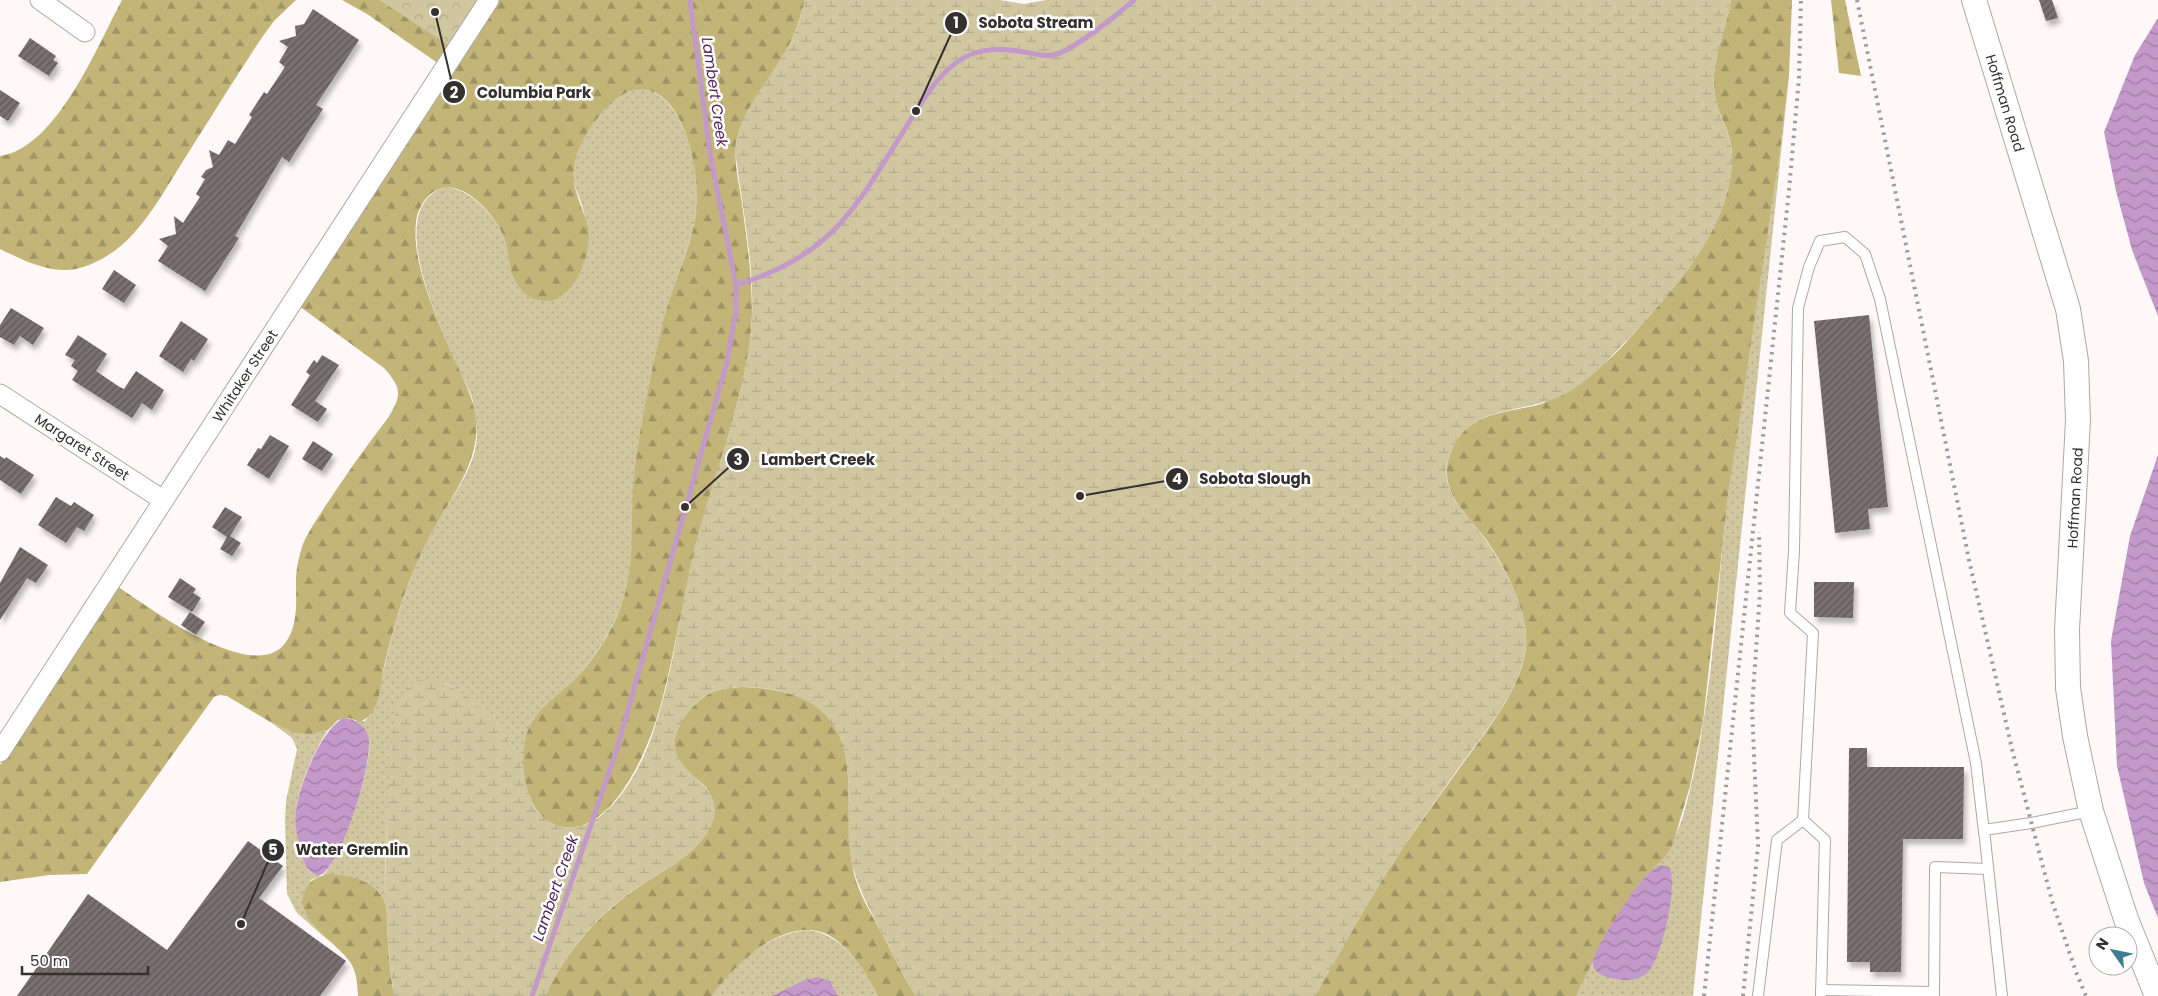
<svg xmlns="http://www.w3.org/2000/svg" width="2158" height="996" font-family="Poppins,sans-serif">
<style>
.grass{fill:url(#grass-dots)}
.forest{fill:url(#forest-firs)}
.wetland{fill:url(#wetland-marsh)}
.park{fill:url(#park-crowns)}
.water{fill:url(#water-waves)}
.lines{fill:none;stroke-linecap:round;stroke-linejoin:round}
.stream{stroke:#c399c9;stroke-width:5}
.building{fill:url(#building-hatch);filter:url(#shadow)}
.service-casing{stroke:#b1a6a4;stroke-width:12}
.minor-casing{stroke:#b1a6a4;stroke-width:21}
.tertiary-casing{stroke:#b1a6a4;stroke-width:26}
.service{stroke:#fff;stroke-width:10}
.minor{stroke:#fff;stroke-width:19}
.tertiary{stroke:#fff;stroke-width:24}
.rail{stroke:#a19c9c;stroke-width:4;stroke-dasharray:2.5 5;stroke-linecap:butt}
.labels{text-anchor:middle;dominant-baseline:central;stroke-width:5;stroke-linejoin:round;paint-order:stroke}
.street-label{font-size:14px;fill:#353030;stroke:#fff}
.water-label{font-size:15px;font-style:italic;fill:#55215c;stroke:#fff}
.leader{fill:none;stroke:#353030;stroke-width:2}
.callout-dot{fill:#353030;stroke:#fff;stroke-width:2}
.mark-label{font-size:15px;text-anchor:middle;font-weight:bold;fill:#fff}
.callout-label{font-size:15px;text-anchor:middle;font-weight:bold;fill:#353030;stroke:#fff;stroke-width:5;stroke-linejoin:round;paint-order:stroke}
</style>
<defs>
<pattern id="grass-dots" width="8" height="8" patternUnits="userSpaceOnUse" patternTransform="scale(1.25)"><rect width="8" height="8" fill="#d0c7a0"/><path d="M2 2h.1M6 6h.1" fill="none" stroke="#b3ab8a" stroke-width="1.8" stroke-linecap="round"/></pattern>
<pattern id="forest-firs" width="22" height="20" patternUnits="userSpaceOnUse" patternTransform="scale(1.25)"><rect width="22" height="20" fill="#c3b578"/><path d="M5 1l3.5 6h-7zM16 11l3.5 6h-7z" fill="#9f9463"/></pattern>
<pattern id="wetland-marsh" width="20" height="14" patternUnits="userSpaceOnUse" patternTransform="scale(1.25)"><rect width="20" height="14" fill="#d0c7a0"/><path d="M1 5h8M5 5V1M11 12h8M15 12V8" fill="none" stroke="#b3ab8a"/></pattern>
<pattern id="park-crowns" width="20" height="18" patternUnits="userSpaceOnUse" patternTransform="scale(1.25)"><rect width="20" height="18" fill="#d0c7a0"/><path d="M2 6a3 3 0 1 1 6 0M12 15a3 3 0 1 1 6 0" fill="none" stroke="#b3ab8a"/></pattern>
<pattern id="water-waves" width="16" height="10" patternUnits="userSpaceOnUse" patternTransform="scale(1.25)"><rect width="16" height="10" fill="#c399c9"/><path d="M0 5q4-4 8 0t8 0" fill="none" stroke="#9f7da4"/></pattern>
<pattern id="building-hatch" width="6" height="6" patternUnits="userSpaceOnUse" patternTransform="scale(1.25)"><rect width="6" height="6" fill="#796f72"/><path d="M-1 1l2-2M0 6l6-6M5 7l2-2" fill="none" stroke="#5f5759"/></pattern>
<filter id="shadow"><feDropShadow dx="3" dy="5.5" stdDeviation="2.5" flood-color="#0004"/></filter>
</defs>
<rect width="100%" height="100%" fill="#fef9f8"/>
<g class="grass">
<path d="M1789,76L1693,996H1576L1592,962L1593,967L1656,867L1651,870C1667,855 1675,840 1682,819C1713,715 1715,603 1728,496C1746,356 1772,217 1789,76Z"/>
<path d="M635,89C683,85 701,171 697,208C692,243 676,276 667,310C654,352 647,397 639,440C636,458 634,476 633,493C632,530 636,567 623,602C612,629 597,655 577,677C540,717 522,709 524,774C515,741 492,718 466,697C459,691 449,684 439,682C431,680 417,684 409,685L399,701C391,772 382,841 387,913C380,878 352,879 323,875C343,856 373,765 369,739C367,731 362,725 355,721H365L371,714L376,703C386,659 396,614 413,572C419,556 427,540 436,525C452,497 475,469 477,436C477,426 475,413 473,402C471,391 463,379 458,368C442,330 397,237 426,200C430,195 434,191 440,189C464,181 497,217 504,238C511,258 509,277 524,293L564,295C585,272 590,243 584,213C582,201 575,191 574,180C571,145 603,101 635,89Z"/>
<path d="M272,723C292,732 307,736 328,730C315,749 297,789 296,812C295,826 298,840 302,854C306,864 307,874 320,876L311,880L304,893L307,915L330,942L297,913L287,894L285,821L286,801L297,749L292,738Z"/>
<path d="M807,930C842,933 865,968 878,996H712C734,964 767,934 807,930Z"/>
</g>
<g class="forest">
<path d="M122,0H296L274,21L263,36C236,76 211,117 185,158C169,183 154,211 134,233C119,250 98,264 76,269C50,274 23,260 0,249V156C57,148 97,46 122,0Z"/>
<polygon points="342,0 480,0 439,64 367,14"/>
<path d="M498,0H805C800,18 795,35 786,51C768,82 740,113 736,149C734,166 740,187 742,204C747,240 752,277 752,313C751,360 737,404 725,448C713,493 701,537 689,581C670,653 666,727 623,790C571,865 512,817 525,741C530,711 556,699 575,679C594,660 610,634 620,609C636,569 630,529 633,487C635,460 640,432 645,405C652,369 659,333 670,298C680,268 694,237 697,205C699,173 687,109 656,93C642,86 630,89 618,98C595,115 571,151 574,180C576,204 593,222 588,247C584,270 568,308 538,300C528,298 522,292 517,284C507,268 510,248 501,231C492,212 462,178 437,190C425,195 417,211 416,223C411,265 441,329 458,367C466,385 474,400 476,419C480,457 457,489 439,520C427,540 417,561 409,582C399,608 392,635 385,662C381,677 381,702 371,714C368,718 363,720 360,722L349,718L338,720L328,730L312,734L295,733L272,723L227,696L220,695L214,697L87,874L49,875L0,882V765L117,586C147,606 262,693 289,637C298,619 296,601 296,581C296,569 299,556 303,544C309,530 318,518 326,505C346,475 366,446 388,418C402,395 402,388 384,368L299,306Z"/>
<path d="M1731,0H1792L1789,76L1780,150L1728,496L1703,722L1690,786L1673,844L1667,854L1639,884L1605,936L1576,996H1315C1339,954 1363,910 1389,869C1410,836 1433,805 1456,773C1480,739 1523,689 1526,646C1529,613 1504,564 1485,538C1463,510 1434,487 1453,447C1467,418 1495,413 1524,408C1532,406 1541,405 1548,401C1560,394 1571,385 1583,377C1593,370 1604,364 1613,356C1626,343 1638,328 1650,315C1689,272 1733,216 1732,154C1732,133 1718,116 1715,96C1709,63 1726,32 1731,0Z"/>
<polygon points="1831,0 1845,0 1861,76 1839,73"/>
<path d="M742,687C795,688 840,704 847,764C851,801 846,836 854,874C860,897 874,918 885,939C895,958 904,978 916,996H878C867,973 844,936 817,931C777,923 733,966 712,996H545C564,954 596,917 634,890C661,871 697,856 711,825C714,820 714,816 714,810C714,781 686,778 676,757C666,734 693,701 712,692C721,688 732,688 742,687Z"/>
<path d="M330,874C352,875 380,882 386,907C388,918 387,930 388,942C389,960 391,978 394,996H358C357,984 357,972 350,962C337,942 292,919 305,890C310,879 319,876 330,874Z"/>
</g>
<path class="wetland" d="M805,0H1000L1024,4L1046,0H1731C1726,32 1709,63 1715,96C1718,117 1732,133 1732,155C1733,226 1675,289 1629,338C1610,358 1590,381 1565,394C1528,414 1474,403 1453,447C1432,490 1467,512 1488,543C1506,571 1528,610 1526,645C1523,689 1480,738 1455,773C1433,804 1410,836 1389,869C1363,910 1340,954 1315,996H916C903,977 895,957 884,937C870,910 855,884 850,853C845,816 855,767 838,733C820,698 784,688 747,687C737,687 724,688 714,691C702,696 691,707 684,719C646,776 739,776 709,830C694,857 660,872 635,889C596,916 564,954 545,996H394C380,902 386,809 395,715C398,700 404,683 420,680C456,673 508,731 520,761C527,780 526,802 542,816C561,834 587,829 605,812C625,795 641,765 650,741C673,679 679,613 694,550C713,472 748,396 752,316C754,261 742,205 735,151C736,116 769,81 786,51C795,35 800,18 805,0Z"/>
<polygon class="park" points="379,0 480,0 450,46"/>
<g class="water">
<polygon points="2158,18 2158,316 2132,250 2116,191 2104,132 2135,55"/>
<polygon points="2158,455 2158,918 2144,883 2117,766 2111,641 2130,536"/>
<path d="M344,718C354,719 364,724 368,735C376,756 340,873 318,876C307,872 304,863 301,852C298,839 294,825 296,811C298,788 322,727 344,718Z"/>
<path d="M1660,865L1669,867C1679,882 1662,961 1647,973C1637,982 1624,981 1611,978C1601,976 1594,972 1592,962C1599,942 1641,872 1660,865Z"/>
<polygon points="817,977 830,981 838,996 772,996 805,980"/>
</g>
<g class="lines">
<g class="stream">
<path d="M736,285C835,255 856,206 908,124C922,102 936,77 957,62C979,46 1005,48 1030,53C1037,54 1045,57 1053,55C1072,52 1118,14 1134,0"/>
<polyline points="532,996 616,752 727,362 736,312 736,285 710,154 690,0"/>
</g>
</g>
<g class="building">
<polygon points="2039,0 2052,0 2058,18 2046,21"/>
<polygon points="313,9 359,40 316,105 323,109 289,162 282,157 235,236 239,238 205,291 158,261 168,246 159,239 176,234 174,216 183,223 200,197 196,194 205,179 201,177 206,170 213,167 209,150 219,155 228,140 235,144 252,117 249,115 264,92 267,94 285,67 279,62 288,47 279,41 296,36 295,26 304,24"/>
<polygon points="30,38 56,56 53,60 58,63 49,76 18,56"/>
<polygon points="0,90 20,103 8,121 0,116"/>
<polygon points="114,270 136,285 124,303 102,289"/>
<polygon points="11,308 44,328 33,345 20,336 14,345 0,337 0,325"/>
<polygon points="1869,315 1888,507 1868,509 1870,529 1835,533 1814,321"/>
<polygon points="181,321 208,339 194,361 191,359 183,372 159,356"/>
<polygon points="78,335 107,354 96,371 118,386 124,389 136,371 164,390 152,410 142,403 132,418 72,380 78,371 71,366 75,360 65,355"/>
<polygon points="322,355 339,365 315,401 327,409 318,422 291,405 310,375 306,372 314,360 317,363"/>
<polygon points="270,435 289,446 269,479 247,465 258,448 261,449"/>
<polygon points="313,441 333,454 322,471 302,459"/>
<polygon points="0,456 5,459 6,457 34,475 21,494 0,480"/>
<polygon points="56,497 71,506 74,502 94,515 84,531 77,527 66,543 38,525"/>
<polygon points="225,507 242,517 230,536 241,543 232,556 220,549 227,537 212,527"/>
<polygon points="20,547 48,565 36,583 27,578 0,620 0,583"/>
<polygon points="180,578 196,589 193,593 201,598 192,612 168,597"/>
<polygon points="1814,582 1854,582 1853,618 1814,617"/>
<polygon points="190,612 205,622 196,635 181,625"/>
<polygon points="1849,748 1867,748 1867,767 1964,767 1963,839 1903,839 1901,972 1870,972 1870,962 1847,962"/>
<polygon points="248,841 283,866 259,898 346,961 320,996 17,996 88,894 167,950"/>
</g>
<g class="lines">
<g class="service-casing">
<g id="service">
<polyline points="1803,820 1825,840 1821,996"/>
<polyline points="1821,990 1934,992"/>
<polyline points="1758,996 1777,840 1803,820 1813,633 1790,613 1794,551 1798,308 1809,267 1820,241 1845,237 1865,254 1880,299 1976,763 1984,832"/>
<polyline points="1934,996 1935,867 1988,869"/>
<polyline points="2002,996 1984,830 2031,823 2091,811"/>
</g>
</g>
<g class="minor-casing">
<g id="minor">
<polyline points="40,0 85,32"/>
<polyline points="0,394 163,500"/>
<polyline points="0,752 489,0"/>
</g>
</g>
<g class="tertiary-casing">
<polyline id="tertiary" points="1974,0 2068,309 2076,361 2078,420 2067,630 2068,688 2075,736 2091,811 2126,919 2157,996"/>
</g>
<use href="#service" class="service"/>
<use href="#minor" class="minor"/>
<use href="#tertiary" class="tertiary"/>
<g class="rail">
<polyline points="1857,0 1969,560 2012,749 2052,901 2076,972 2086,996"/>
<polyline points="1704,996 1789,190 1799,78 1801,0"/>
<polyline points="1743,996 1758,846 1752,708 1760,593 1759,532"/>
</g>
</g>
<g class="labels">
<g class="street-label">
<text transform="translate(2005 103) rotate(73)">Hoffman Road</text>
<text transform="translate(245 376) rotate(-57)">Whitaker Street</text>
<text transform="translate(82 447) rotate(33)">Margaret Street</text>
<text transform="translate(2075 498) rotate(-87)">Hoffman Road</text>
</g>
<g class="water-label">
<text transform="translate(715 92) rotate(82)">Lambert Creek</text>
<text transform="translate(555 888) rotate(-71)">Lambert Creek</text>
</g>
</g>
<path class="leader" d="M916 111L956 23M435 12L454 92M685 507L738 459M1080 496L1177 479M241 924L273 850"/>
<g class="callout-dot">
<circle cx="916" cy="111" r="5"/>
<circle cx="435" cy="12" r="5"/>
<circle cx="685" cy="507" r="5"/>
<circle cx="1080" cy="496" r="5"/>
<circle cx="241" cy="924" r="5"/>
<circle cx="956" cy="23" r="12"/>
<circle cx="454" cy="92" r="12"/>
<circle cx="738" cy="459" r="12"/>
<circle cx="1177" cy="479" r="12"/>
<circle cx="273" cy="850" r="12"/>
</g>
<g class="mark-label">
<text x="956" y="28">1</text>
<text x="454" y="98">2</text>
<text x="738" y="465">3</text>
<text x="1177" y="484">4</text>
<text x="273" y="855">5</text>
</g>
<g class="callout-label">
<text x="1036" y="28">Sobota Stream</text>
<text x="534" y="98">Columbia Park</text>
<text x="818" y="465">Lambert Creek</text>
<text x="1255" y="484">Sobota Slough</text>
<text x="352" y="855">Water Gremlin</text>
</g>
<g transform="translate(2113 951) rotate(303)"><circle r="24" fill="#ffffff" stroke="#aeacac"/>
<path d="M0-4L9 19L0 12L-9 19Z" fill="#3d7d91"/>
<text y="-8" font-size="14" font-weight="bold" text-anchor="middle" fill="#353030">N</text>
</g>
<path d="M22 966v8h126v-8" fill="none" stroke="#353030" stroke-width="2.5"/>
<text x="30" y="966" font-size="15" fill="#353030" stroke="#ffffff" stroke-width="4" paint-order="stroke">50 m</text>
</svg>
